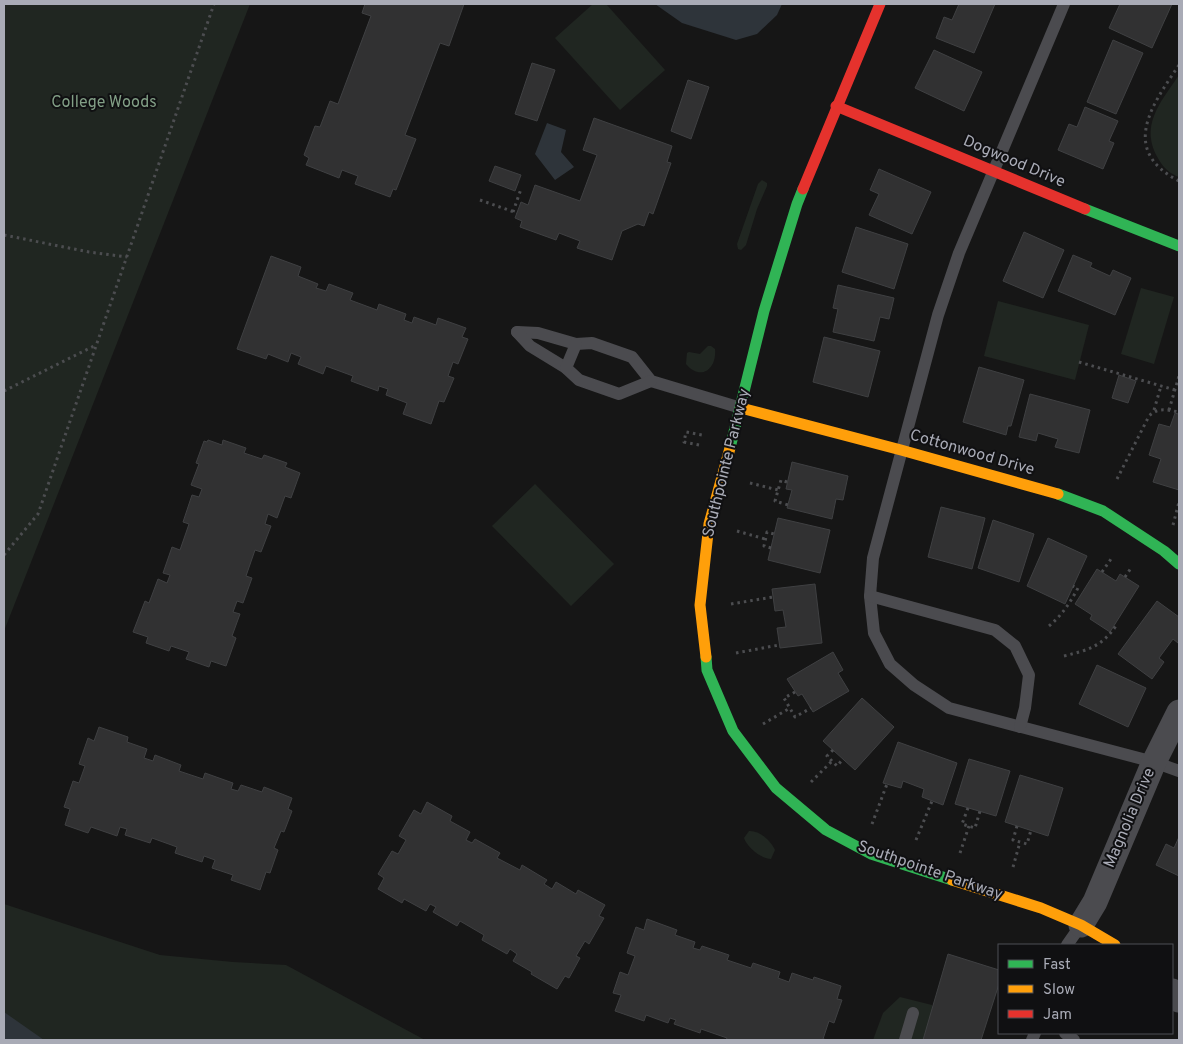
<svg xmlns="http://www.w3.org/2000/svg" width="1183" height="1044" font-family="Overpass,sans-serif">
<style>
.green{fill:#202621}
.water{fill:#2e343a}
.building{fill:#313132;stroke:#3f4042}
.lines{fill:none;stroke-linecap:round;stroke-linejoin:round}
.path{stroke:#4c4d50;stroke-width:3;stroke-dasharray:2.5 4;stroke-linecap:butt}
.lane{stroke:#4b4b4f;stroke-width:12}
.street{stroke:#4b4b4f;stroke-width:25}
.fast{stroke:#30b455;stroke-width:11}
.slow{stroke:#ff9f0a;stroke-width:11}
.jam{stroke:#e5322d;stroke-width:11}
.labels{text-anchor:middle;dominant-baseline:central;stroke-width:4;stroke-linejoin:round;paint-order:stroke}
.park-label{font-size:16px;fill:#829f86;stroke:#101012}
.street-label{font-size:16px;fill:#a9abb6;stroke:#101012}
</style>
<rect width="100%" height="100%" fill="#161616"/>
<g class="green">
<polygon points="4,4 250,4 4,631"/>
<polygon points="593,4 606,4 665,70 620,110 555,38"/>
<path d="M1179,75V177C1170,174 1163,167 1159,160C1138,126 1161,102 1179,75Z"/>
<polygon points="762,180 767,183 767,186 757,209 746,245 741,250 738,249 737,244 758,184"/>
<polygon points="1141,288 1174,297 1154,364 1121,354"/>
<polygon points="998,301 1089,325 1075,380 984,356"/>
<path d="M708,346H711L715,349C717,370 700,381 686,364L687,353L689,352L700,354Z"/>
<polygon points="535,484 614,564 571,606 492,526"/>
<path d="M749,831C759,830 771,841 775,850L771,859C761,859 747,847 744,838Z"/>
<polygon points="4,904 160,955 233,962 286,965 425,1040 4,1040"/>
<polygon points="900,997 932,1005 943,1032 939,1040 873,1040 883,1013"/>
</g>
<g class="water">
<polygon points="655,4 782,4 777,15 757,34 736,40 682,23"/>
<polygon points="547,123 566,130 561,152 574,167 555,180 535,154"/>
<polygon points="4,1012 44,1040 4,1040"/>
</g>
<g class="building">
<polygon points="365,4 464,4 449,46 440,43 405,135 416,139 396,190 393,189 390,197 355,184 358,176 342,170 339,178 306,165 309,158 304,155 315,126 320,127 330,101 338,104 371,16 362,13"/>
<polygon points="959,4 995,4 974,53 936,38 944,17 952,20"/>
<polygon points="1120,4 1172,4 1152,48 1109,28"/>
<polygon points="1113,40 1143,53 1116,114 1087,102"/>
<polygon points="934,50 982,72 964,111 915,88"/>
<polygon points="532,63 555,70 537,121 515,114"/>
<polygon points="688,80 709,87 691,139 671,131"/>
<polygon points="1085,107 1118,121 1109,141 1114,143 1103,169 1058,150 1069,124 1077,127"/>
<polygon points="594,118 672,146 667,162 671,163 653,214 649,212 644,226 638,224 622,231 612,260 577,248 580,241 559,233 556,240 520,227 522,221 515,218 521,202 528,205 535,185 580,201 597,155 583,150"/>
<polygon points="495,166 521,175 515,191 489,181"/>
<polygon points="879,169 931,192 912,234 869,215 879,194 870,190"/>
<polygon points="856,227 908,244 894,289 842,272"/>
<polygon points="1024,232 1064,250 1043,298 1003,281"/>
<polygon points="1073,255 1092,263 1090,267 1110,276 1113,270 1131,278 1115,315 1058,291"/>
<polygon points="271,256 301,267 298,276 318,284 316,288 326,291 329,284 353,293 350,300 377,310 379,304 406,314 404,320 412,323 414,317 436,325 438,318 466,328 462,337 468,339 458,364 453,362 448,376 454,378 444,402 439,401 431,424 403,414 407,403 386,395 388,389 379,386 378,391 351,381 353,376 326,366 323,374 298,364 301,357 291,353 288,362 268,354 266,359 237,349"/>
<polygon points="838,285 894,298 889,319 880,317 874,341 833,332 838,309 833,308"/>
<polygon points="824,337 880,351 868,397 813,382"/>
<polygon points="979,367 1024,380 1011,426 1008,426 1006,435 963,422"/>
<polygon points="1119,375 1136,381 1128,403 1112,398"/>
<polygon points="1030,394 1090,410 1079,453 1055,447 1058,439 1038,433 1036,441 1019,437"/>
<polygon points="1179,410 1179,490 1153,482 1161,459 1149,455 1159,424 1170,427 1175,413 1178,414"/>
<polygon points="208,440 222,445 223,440 246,448 244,453 262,459 264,455 287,463 285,467 300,473 291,498 285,496 277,518 268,514 265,524 271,526 261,552 255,550 246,576 252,578 243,603 237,601 233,612 240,614 232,636 236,638 226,666 211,661 209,667 186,659 189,652 171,646 169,651 146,643 148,637 133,632 145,601 149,603 158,579 167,583 170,575 163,573 172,547 180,550 189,524 183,522 192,495 199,497 202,489 191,485 199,464 196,463 204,441 207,442"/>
<polygon points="792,462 848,476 843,500 836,499 832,519 787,508 792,490 786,489"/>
<polygon points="941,507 985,518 972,569 928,557"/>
<polygon points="778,518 830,530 820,573 768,560"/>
<polygon points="993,520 1034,534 1019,582 978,568"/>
<polygon points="1048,538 1087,556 1065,604 1027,586"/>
<polygon points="1097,569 1116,581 1120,574 1139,586 1110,632 1090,619 1092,615 1075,604"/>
<polygon points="815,584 822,643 780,648 777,628 786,627 783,610 775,611 772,589"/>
<polygon points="1157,601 1179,617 1179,642 1178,643 1173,639 1159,658 1164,662 1152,679 1118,654"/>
<polygon points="833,652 843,670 838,673 849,691 813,712 802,694 798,696 787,679"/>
<polygon points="1097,665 1146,688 1128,727 1079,704"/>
<polygon points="862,698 894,727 855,770 823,741"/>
<polygon points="99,727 128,737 127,742 147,749 144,758 153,761 155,755 181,765 179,771 203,779 205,773 233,783 231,789 238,791 241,785 262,792 264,787 292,798 288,809 292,811 284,832 281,831 274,848 278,850 270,873 266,872 260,890 231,880 233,875 212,868 215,860 204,856 202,862 175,853 177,847 152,838 150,843 125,835 127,829 120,827 117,836 91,827 88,833 65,825 70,809 64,807 73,781 79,783 85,766 79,764 88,738 94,741"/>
<polygon points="898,742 957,763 943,805 922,797 924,789 903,781 901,788 883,783"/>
<polygon points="969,759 1010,771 996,816 955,804"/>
<polygon points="1020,775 1063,788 1048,836 1005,822"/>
<polygon points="427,802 452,816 450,821 470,832 466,840 472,843 475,839 500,853 497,858 520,870 522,865 547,880 544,884 552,889 556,882 576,894 578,890 605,905 599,916 604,918 589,944 585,941 576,956 580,958 569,978 565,976 557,989 531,974 532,972 513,961 517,954 510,949 507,954 482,940 484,935 460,921 457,926 433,912 436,907 430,904 426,911 404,899 402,903 378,889 384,878 378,874 392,851 398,854 406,840 399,836 414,810 421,814"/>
<polygon points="1179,837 1179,876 1156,865 1166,844 1174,848"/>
<polygon points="647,919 677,930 675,935 695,942 693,948 700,950 702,946 729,955 727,960 751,968 753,963 780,972 778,978 789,982 792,973 813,980 814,977 841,986 837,999 842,1000 834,1023 829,1021 823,1039 828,1040 726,1040 727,1038 701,1029 700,1033 674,1024 676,1020 670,1018 668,1023 646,1015 644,1021 615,1011 621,995 613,993 620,972 628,975 635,956 627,953 636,927 644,930"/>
<polygon points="948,954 999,970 999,984 981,1040 923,1040"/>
</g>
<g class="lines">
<g class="path">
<path d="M1179,65C1152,105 1119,150 1179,181"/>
<polyline points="480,200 517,213"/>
<polyline points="513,212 521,189"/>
<polyline points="4,235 89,252 127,257"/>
<polyline points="1079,362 1175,390"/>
<polyline points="4,391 96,345"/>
<polyline points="1154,410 1161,386"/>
<polyline points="1169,410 1179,376"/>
<polyline points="699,445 684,442 686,432 702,435"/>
<path d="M1117,479L1149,416C1158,407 1167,410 1179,412"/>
<polyline points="787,482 781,480 775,501 788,505"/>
<polyline points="750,483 778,490"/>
<polyline points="1173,525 1179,502"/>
<polyline points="737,531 765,539"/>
<polyline points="771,548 764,546 767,532 774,534"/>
<polyline points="4,555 38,514 214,4"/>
<polyline points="1102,572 1113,556"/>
<polyline points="1125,577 1131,568"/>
<polyline points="731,604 773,597"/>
<path d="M1049,626C1062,615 1070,603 1078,588L1073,586"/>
<polyline points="736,653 779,645"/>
<path d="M1064,656C1088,650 1101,647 1116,626L1114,625"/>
<polyline points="795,692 784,698 795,717 811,708"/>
<polyline points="763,724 790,708"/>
<polyline points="833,750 827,756 837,766 843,759"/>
<polyline points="811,782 832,761"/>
<polyline points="968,808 962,824 975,828 980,811"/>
<polyline points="872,824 887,784"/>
<polyline points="1017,826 1013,840 1027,844 1031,830"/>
<polyline points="916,840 932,801"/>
<polyline points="960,853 969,826"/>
<polyline points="1013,867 1020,842"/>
</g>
<g class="lane">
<polyline points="1064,4 959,253 938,315 873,558 870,596 874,633 890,664 914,685 949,708 1154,762 1179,771"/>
<polyline points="517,332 538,333 576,344 592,343 632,357 651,381 741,408"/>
<polyline points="517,332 530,346 566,368 579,380 619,394 651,381"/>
<polyline points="566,368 576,344"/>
<polyline points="870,596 995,630 1015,646 1029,675 1025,708 1020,727"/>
<polyline points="1067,945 1081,925"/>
<polyline points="1065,1033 1074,1040"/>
<polyline points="905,1040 913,1013"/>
<polyline points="1032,1040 1035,1033"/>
</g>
<g class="street">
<polyline points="1081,925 1095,902 1154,762 1179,712"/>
<polyline points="1172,991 1179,1000"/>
</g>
<g class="fast">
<polyline points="1085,209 1179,246"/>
<polyline points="730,448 764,311 797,204 803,189"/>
<polyline points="1058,494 1103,511 1164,551 1179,564"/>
<polyline points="706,657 707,670 733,731 776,788 826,830 871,854 952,880"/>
</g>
<g class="slow">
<polyline points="741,408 901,450 1058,494"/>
<polyline points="706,657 700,605 709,524 730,448"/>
<polyline points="952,880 1041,908 1081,925 1115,945"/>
</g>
<g class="jam">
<polyline points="836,106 1085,209"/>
<polyline points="803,189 880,4"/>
</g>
</g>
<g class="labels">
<g class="park-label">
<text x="104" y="103">College Woods</text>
</g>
<g class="street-label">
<text transform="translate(1014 162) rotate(23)">Dogwood Drive</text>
<text transform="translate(972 453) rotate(16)">Cottonwood Drive</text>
<text transform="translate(727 463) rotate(-76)">Southpointe Parkway</text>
<text transform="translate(1130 818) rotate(-67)">Magnolia Drive</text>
<text transform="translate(930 871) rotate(19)">Southpointe Parkway</text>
</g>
</g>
<rect width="1183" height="1044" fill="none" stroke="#a9abb6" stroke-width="10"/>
<rect x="998" y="944" width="175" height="90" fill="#101012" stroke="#4d4e54"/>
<rect x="1008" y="960" width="25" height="8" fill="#30b455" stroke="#4d4e54"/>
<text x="1043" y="969" font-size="15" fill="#a9abb6">Fast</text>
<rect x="1008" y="985" width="25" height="8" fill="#ff9f0a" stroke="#4d4e54"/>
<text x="1043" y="994" font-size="15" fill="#a9abb6">Slow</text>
<rect x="1008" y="1010" width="25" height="8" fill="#e5322d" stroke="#4d4e54"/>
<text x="1043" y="1019" font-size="15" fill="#a9abb6">Jam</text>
</svg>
